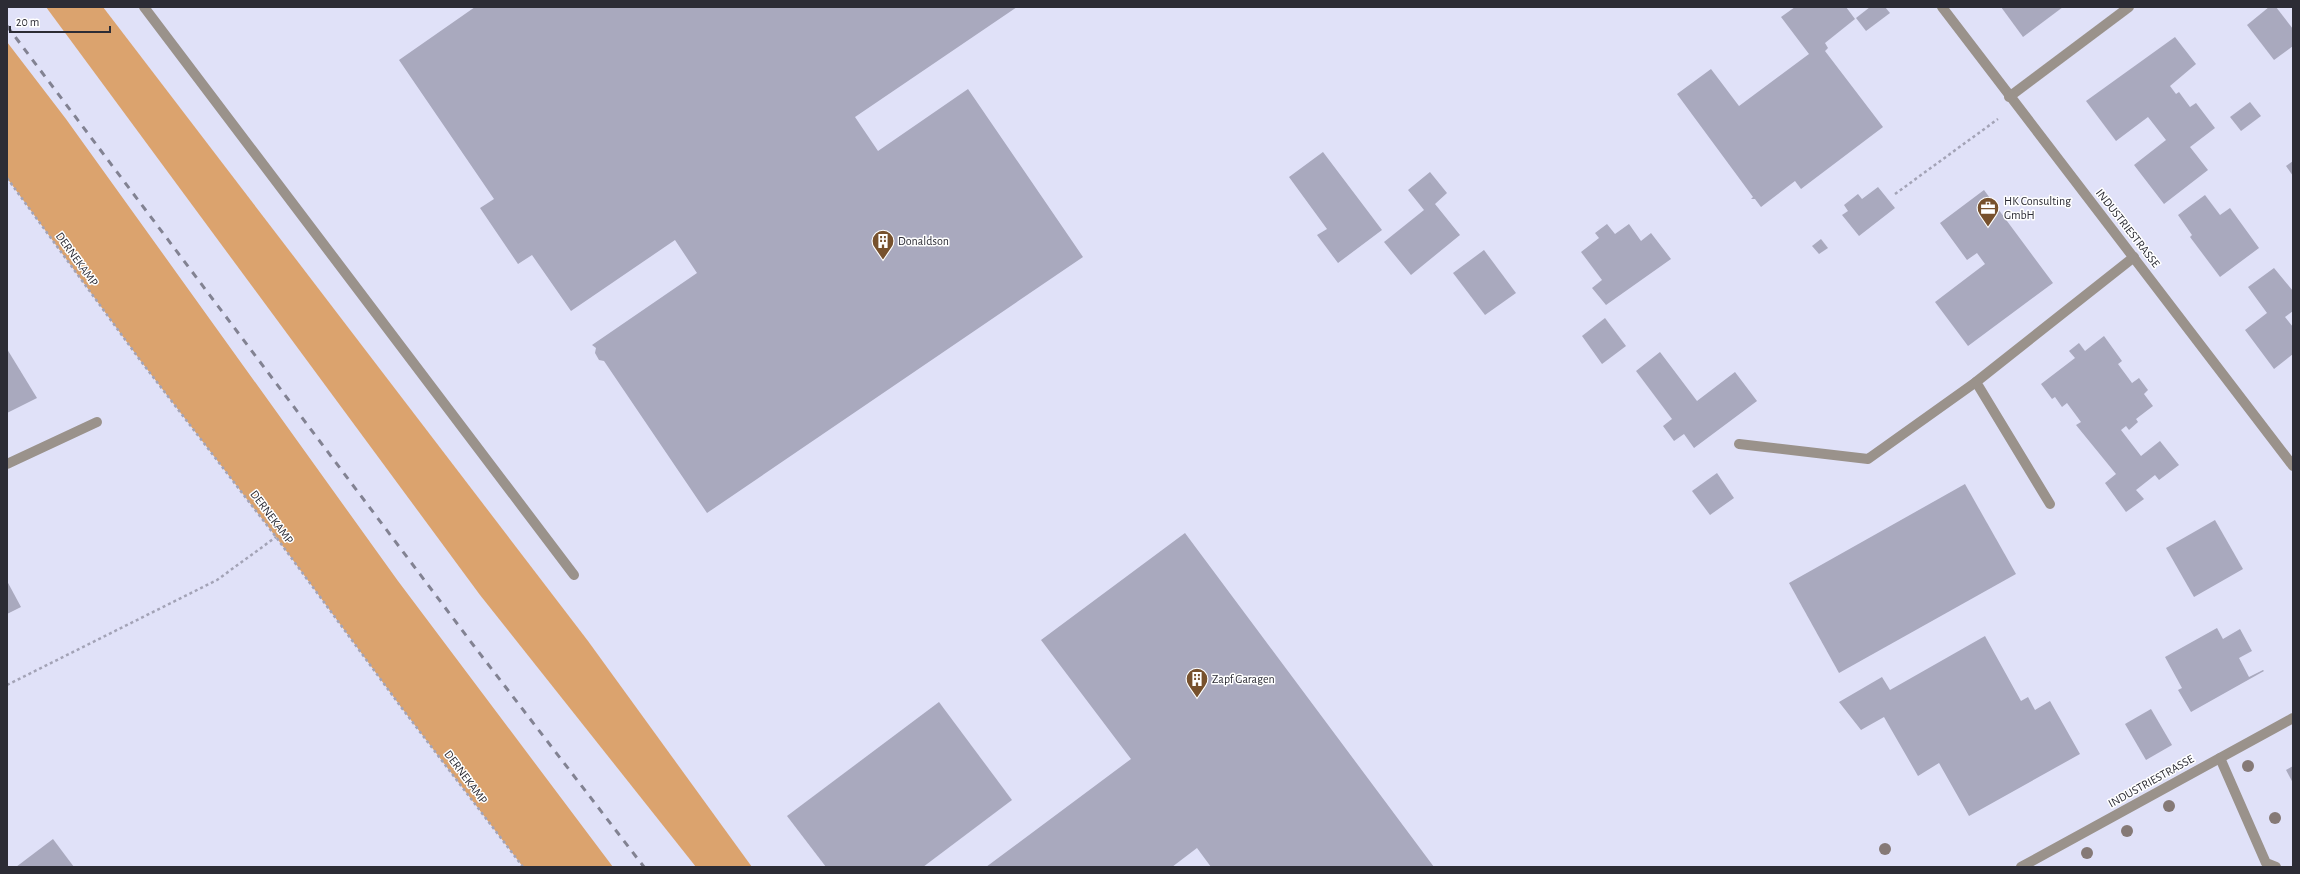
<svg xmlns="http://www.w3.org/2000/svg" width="2300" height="874" font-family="'Alegreya Sans',sans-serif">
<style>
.forest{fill:#dba36e}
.building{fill:#a9a9be}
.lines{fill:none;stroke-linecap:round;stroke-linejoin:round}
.path{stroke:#a3a3b6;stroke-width:2.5;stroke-dasharray:3 3;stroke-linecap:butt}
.minor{stroke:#9a928b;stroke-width:10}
.rail{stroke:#828292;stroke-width:3;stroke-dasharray:7 7;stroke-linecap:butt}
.tree{fill:#857976}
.labels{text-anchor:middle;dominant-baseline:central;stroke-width:3;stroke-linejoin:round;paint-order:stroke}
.poi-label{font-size:12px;fill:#2c2c35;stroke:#fff;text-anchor:start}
.street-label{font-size:12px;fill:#2c2c35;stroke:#fff}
</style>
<rect width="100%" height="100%" fill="#e0e1f8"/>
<g class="forest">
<polygon points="46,7 103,7 588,641 752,867 696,867 480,595"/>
<polygon points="7,42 66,119 398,581 613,867 523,867 401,707 276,537 140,360 7,178"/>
</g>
<g class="building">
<polygon points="475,7 1017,7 855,117 878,151 968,89 1083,257 707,513 604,361 599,360 595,353 596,348 592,345 697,273 675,240 571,311 532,255 518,264 480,208 494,199 399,60"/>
<polygon points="1795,7 1846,7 1855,19 1825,43 1828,48 1825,51 1883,127 1801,189 1795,181 1761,207 1755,199 1751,199 1753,197 1677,94 1711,69 1739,106 1809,54 1781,17"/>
<polygon points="1870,7 1885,7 1890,13 1866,31 1856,18"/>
<polygon points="2001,7 2063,7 2023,37"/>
<polygon points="2269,7 2276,7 2293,29 2293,46 2274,60 2247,25"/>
<polygon points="2175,37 2196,64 2170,86 2176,94 2179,92 2190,107 2196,103 2215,128 2190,147 2208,170 2164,204 2134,165 2166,140 2148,117 2116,141 2086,101"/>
<polygon points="2250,102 2261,116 2241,131 2230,117"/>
<polygon points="1323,152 1382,230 1338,263 1317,235 1327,229 1289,177"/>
<polygon points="2293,161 2293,176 2286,166"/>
<polygon points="1430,172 1447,193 1435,204 1460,235 1411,275 1384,242 1424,210 1408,190"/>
<polygon points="1878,187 1895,208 1859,236 1842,215 1848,211 1844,205 1858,194 1862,199"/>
<polygon points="1984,190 2053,283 1968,346 1935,302 1985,264 1977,253 1967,260 1940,223"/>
<polygon points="2205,195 2220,215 2230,208 2259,248 2220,277 2190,237 2192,235 2178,215"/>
<polygon points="1607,224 1615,234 1629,224 1641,241 1651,233 1671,259 1606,305 1592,288 1602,280 1581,252 1599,238 1595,233"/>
<polygon points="1821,239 1828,248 1819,254 1812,246"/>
<polygon points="1484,250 1516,293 1485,315 1453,273"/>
<polygon points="2274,268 2293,291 2293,311 2285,317 2293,327 2293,354 2274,369 2245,330 2267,313 2248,287"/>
<polygon points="1605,318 1626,346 1602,364 1582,336"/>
<polygon points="2104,336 2122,361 2118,364 2132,383 2139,378 2148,390 2144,394 2153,406 2136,419 2138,422 2129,430 2126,426 2121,430 2141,456 2160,441 2179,465 2159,480 2155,475 2136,490 2144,499 2126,512 2105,483 2116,474 2076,425 2081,422 2067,403 2062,407 2055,397 2052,399 2041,384 2075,358 2069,351 2079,343 2085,351"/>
<polygon points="7,349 37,398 7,413"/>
<polygon points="1660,352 1697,401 1735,372 1757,401 1694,448 1684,434 1674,441 1663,426 1672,419 1636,371"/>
<polygon points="1717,473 1734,498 1710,515 1692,491"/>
<polygon points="1965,484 2016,574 1839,673 1789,583"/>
<polygon points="2215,520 2243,569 2194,597 2166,548"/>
<polygon points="1185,533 1434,867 1211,867 1197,848 1172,867 986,867 1131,759 1041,640"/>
<polygon points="7,581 21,607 7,614"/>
<polygon points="2217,628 2223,639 2240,629 2252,651 2239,658 2249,677 2263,670 2264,671 2191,712 2178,690 2182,688 2165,657"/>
<polygon points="1985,636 2021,701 2028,697 2035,710 2050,701 2080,754 1969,816 1939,763 1918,776 1884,717 1861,730 1839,702 1882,677 1890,690"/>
<polygon points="939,702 1012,800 923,867 826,867 787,816"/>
<polygon points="2151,709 2172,745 2146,760 2125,724"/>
<polygon points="2293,766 2293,783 2286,770"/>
<polygon points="53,839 74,867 16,867"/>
</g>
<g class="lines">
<g class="path">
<polyline points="7,178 140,360 276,537 401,707 523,867"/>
<polyline points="1895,194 1998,119"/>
<polyline points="7,685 217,580 276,537"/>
</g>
<g class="minor">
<polyline points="144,7 574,575"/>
<polyline points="1942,7 2293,466"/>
<polyline points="2009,97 2129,7"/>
<polyline points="1739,444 1868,459 1976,382"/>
<polyline points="7,464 97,422"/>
<polyline points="2050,504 1976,382 2134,257"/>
<polyline points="2220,758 2266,863 2276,867"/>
<polyline points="2021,867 2293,718"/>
</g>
<polyline class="rail" points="7,26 474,646 644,867"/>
</g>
<g class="tree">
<circle cx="2248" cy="766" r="6"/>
<circle cx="2169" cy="806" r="6"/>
<circle cx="2275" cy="818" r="6"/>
<circle cx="2127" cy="831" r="6"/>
<circle cx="1885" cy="849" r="6"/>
<circle cx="2087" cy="853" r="6"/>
</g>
<defs>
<g id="office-pin" transform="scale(1.15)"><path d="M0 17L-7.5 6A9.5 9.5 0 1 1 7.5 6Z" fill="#77512d" stroke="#fff"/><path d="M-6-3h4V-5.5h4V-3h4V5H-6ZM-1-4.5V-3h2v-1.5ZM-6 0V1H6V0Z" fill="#fff"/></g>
<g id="building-pin" transform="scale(1.15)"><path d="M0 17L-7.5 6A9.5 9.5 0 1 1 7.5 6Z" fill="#77512d" stroke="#fff"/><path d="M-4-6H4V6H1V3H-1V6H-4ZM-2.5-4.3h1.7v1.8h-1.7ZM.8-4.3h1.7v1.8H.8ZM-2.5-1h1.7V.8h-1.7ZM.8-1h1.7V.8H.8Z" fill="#fff"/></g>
</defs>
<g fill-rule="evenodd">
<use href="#office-pin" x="1988" y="208"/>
<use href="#building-pin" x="883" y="241"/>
<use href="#building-pin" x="1197" y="679"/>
</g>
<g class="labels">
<g class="poi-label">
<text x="2004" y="201">HK Consulting<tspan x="2004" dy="14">GmbH</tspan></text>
<text x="898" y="241">Donaldson</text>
<text x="1212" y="679">Zapf Garagen</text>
</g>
<g class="street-label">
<text transform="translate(2128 228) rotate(52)">INDUSTRIESTRASSE</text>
<text transform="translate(77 259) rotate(54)">DERNEKAMP</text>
<text transform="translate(272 517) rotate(53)">DERNEKAMP</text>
<text transform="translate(466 777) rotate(53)">DERNEKAMP</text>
<text transform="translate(2151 781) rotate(-29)">INDUSTRIESTRASSE</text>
</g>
</g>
<rect width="2300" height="874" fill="none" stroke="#2c2c35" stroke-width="16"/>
<path d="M10 26v6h100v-6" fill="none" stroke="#2c2c35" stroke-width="2"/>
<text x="16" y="26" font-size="12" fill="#2c2c35" stroke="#ffffff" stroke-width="3" paint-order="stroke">20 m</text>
</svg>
